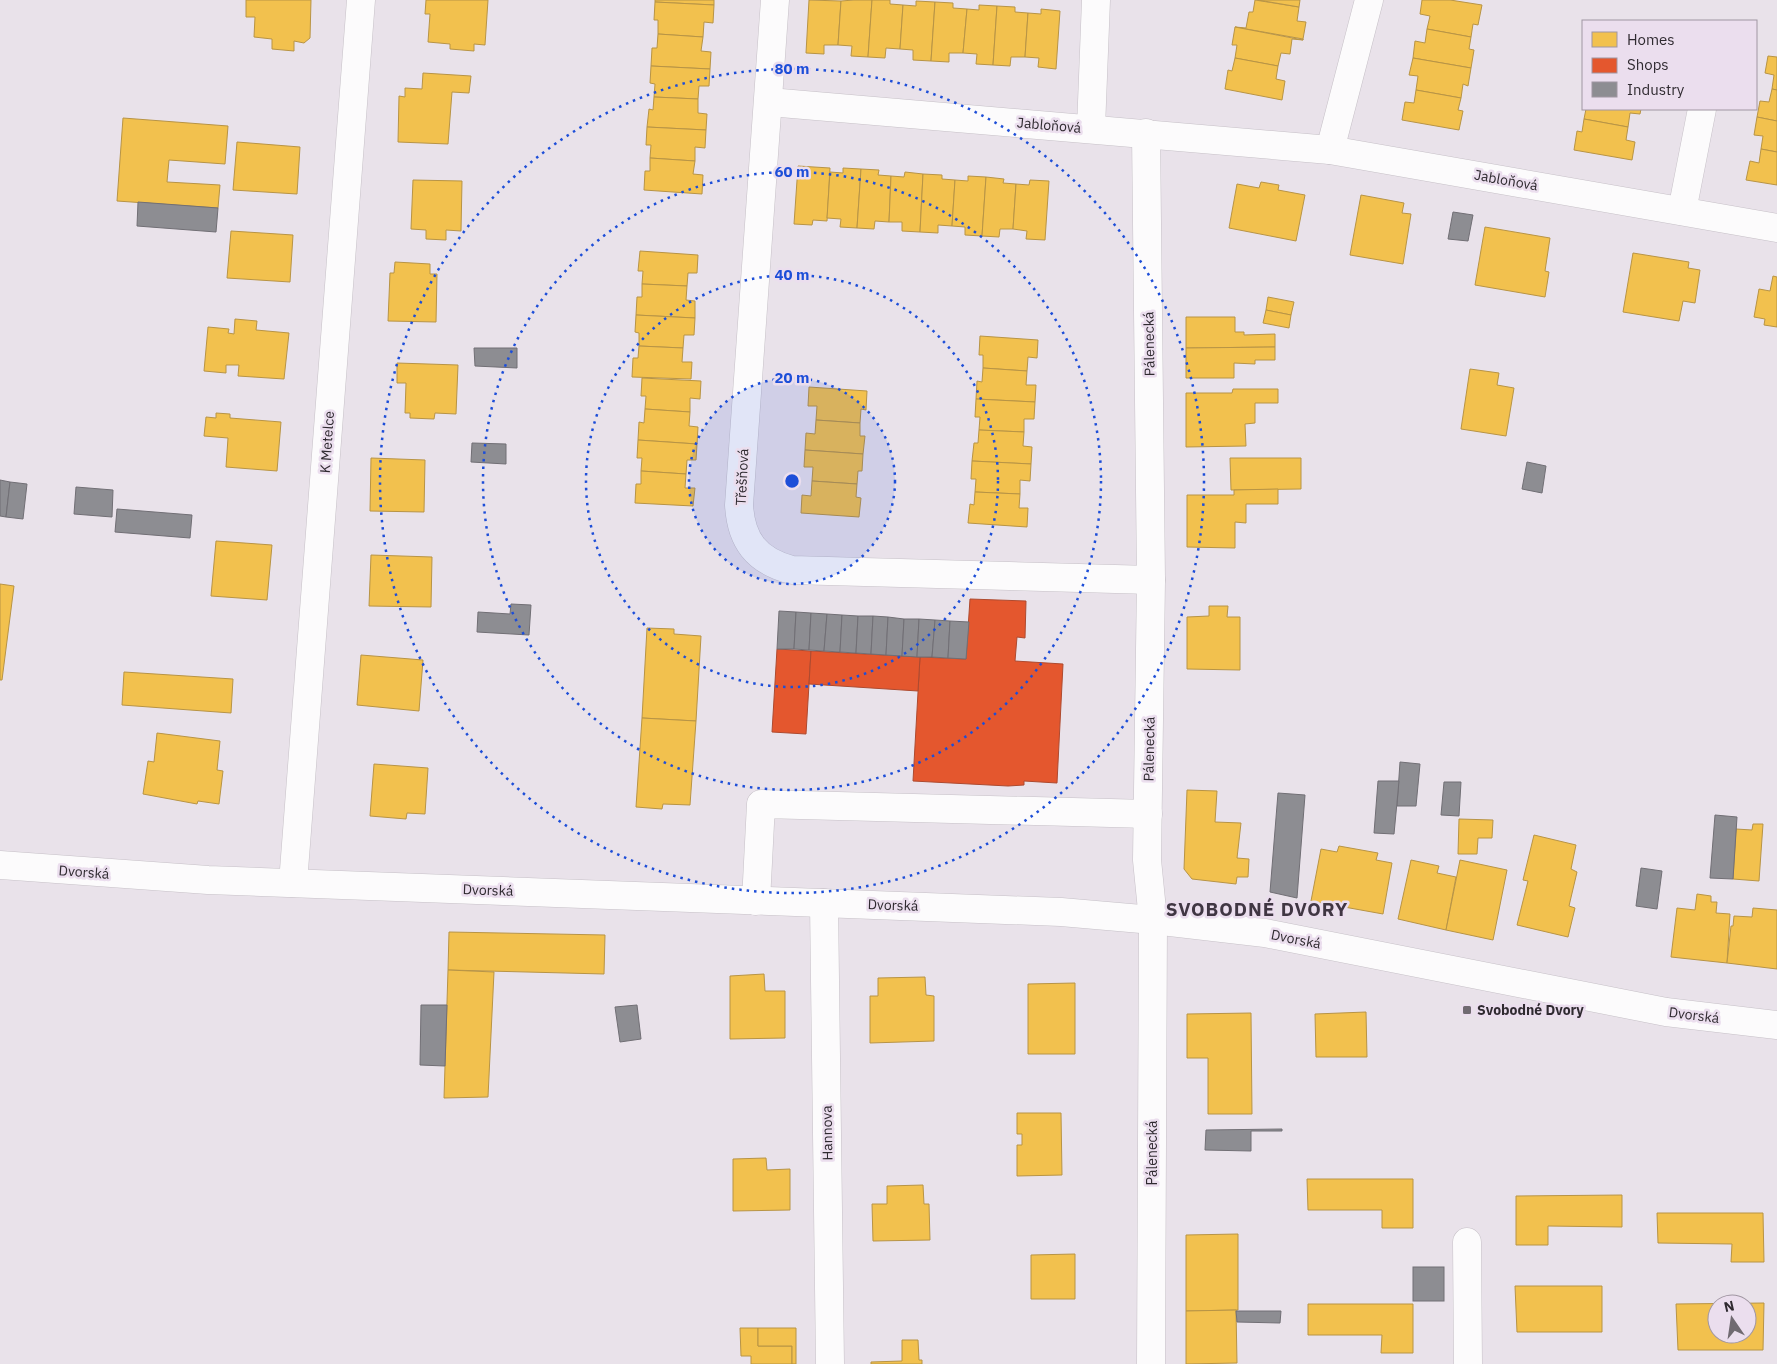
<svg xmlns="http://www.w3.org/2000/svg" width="1777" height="1364" font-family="'IBM Plex Sans',sans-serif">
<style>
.homes{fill:#f2c14e;stroke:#b89445;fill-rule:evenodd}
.shops{fill:#e4572e;stroke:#ae4a2f}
.industry{fill:#8d8d92;stroke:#716f75}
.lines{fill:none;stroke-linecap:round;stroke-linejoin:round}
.minor-casing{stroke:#c6c0c7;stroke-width:29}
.minor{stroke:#fcfbfc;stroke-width:28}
.ring{fill:none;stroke:#1d4ed8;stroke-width:2.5;stroke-dasharray:2.5 5}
.poi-dot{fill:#706a71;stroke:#ebdeee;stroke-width:2}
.labels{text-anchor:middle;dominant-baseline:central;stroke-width:5;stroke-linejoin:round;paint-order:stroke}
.street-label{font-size:14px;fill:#2f2a30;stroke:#ebdeee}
.poi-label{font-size:14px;font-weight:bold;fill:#2f2a30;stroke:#ebdeee;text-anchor:start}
.district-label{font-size:19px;font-weight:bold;letter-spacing:1px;fill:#403643;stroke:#ebdeee}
.centre{fill:#1d4ed8;stroke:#ebdeee;stroke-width:2.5}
.ring-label{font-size:15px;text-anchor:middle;font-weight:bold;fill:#1d4ed8;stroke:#ebdeee;stroke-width:5;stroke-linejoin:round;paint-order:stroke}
</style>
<rect width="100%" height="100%" fill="#e9e2ea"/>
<g class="homes">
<polygon points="246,0 311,0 310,38 304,43 294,41 294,51 272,49 272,39 254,37 255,17 246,17"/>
<polygon points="426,0 488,0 485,45 474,44 474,51 450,49 450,44 428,42 430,14 425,14"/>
<polygon points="655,0 714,0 714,5 655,2"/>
<polygon points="809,0 841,1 838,45 824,45 824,54 806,53"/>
<polygon points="854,0 872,0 868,57 851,56 852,46 838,45 841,1"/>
<polygon points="872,0 890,0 890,4 903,5 900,49 886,48 885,58 868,57"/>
<polygon points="1255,0 1299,7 1297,21 1306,22 1303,39 1235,27 1246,28 1249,12 1253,12"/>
<polygon points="1258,0 1300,0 1299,7"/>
<polygon points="1422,0 1450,0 1482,5 1478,25 1473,24 1471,37 1427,29 1430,16 1420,14"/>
<polygon points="916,1 935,2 931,61 913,60 913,50 900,49 903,5 916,6"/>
<polygon points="655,2 714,5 713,23 704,22 703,37 658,34 658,20 654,20"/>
<polygon points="935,2 953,3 953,8 967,9 963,53 949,53 949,62 931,61"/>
<polygon points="979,5 997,6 993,65 976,64 977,54 963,53 967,9 979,10"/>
<polygon points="997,6 1015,7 1015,12 1028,13 1025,57 1011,57 1010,66 993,65"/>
<polygon points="1041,9 1060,11 1056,69 1038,67 1039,58 1025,57 1028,13 1041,14"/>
<polygon points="1235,27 1303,40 1303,39 1303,40 1292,39 1290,54 1281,53 1278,66 1235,58 1237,45 1232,45"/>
<polygon points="1427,29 1471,37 1469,49 1474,50 1471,68 1413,58 1415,41 1425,43"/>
<polygon points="658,34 703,37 701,51 711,52 710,69 651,66 652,48 657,48"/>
<polygon points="1768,56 1777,57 1777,90 1772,89 1774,75 1765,73"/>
<polygon points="1235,58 1278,66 1276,79 1285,81 1282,100 1225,89 1228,70 1232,71"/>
<polygon points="1413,58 1471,68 1468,86 1463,84 1461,98 1416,90 1418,76 1409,75"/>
<polygon points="651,66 710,69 709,86 699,86 698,99 654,97 655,84 650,83"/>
<polygon points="423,73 471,76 469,93 452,92 448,144 398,142 399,96 405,97 405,88 422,89"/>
<polygon points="1772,89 1777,90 1777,121 1757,117 1760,101 1769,102"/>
<polygon points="1416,90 1461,98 1458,110 1463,111 1459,130 1402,120 1405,102 1414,103"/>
<polygon points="654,97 698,99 698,113 707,114 706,130 647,127 649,109 653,110"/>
<polygon points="1586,109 1641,109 1640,114 1630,113 1628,127 1584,119"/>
<polygon points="1757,117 1777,121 1777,152 1761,149 1763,136 1754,135"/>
<polygon points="123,118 228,126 225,164 169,160 167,182 220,185 218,208 117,201"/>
<polygon points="1584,119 1628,127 1626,140 1635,142 1632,160 1574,150 1577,131 1582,132"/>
<polygon points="647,127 706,130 705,148 695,147 695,161 650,158 651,145 646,145"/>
<polygon points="237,142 300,147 297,194 233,190"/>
<polygon points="1761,149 1777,152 1777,185 1746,180 1750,161 1759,163"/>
<polygon points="650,158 695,161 693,174 703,175 702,194 644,190 645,171 650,171"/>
<polygon points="798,166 830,168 827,221 813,220 812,225 794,224"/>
<polygon points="843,168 861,169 857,228 840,227 841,219 827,218 830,172 843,173"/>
<polygon points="861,169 879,170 878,175 891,176 889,222 875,221 874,229 857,228"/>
<polygon points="905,172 923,174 920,232 902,231 902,222 889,222 891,176 904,177"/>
<polygon points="923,174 942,175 942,179 955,180 952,226 938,225 938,233 920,232"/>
<polygon points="968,176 986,177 982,236 965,235 965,227 952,226 955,180 968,181"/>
<polygon points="986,177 1004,179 1003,183 1016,184 1013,229 1000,229 999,237 982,236"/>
<polygon points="413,180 462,181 461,231 446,230 446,240 426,239 426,230 411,229"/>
<polygon points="1030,180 1049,181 1045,240 1026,239 1027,231 1013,229 1016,184 1029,185"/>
<polygon points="1261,182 1279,185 1278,190 1305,195 1296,241 1229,228 1237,184 1259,188"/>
<polygon points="1361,195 1404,203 1402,213 1411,214 1403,264 1350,255"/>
<polygon points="1485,227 1550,238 1545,271 1549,272 1545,297 1475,285"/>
<polygon points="231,231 293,235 290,282 227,278"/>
<polygon points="640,251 698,255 697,273 688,273 687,286 642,284 643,271 638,271"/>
<polygon points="1633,253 1689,262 1688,268 1700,270 1695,303 1683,301 1679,321 1623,312"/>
<polygon points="395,262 430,264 430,274 437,274 436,322 388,321 390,273 394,273"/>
<polygon points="1773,276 1777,277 1777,327 1764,325 1765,319 1754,317 1759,289 1770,291"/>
<polygon points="642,284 687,286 686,300 695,301 695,318 636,315 637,297 642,297"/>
<polygon points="1268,297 1294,302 1291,315 1266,310"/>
<polygon points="1266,310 1291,315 1289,328 1263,323"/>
<polygon points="636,315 695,318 694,335 684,335 683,348 639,346 639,333 635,332"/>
<polygon points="1186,317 1235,317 1235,332 1244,332 1244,335 1275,334 1275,347 1186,348"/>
<polygon points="235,319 257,321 256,330 289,333 284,379 238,376 239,365 226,365 226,373 204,371 208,327 229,329 228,333 234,334"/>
<polygon points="980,336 1038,340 1037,358 1028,357 1027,371 983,368 983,355 979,355"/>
<polygon points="639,346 683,348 682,362 692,362 691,379 632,377 633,358 638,358"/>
<polygon points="1275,347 1275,360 1255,360 1255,364 1234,363 1234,378 1186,378 1186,348"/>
<polygon points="397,363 458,365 456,414 435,413 434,419 410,418 410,413 405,413 406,383 397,383"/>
<polygon points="983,368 1027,371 1026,385 1036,385 1035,402 976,399 977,381 982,382"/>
<polygon points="1470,369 1499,373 1497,385 1514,388 1506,436 1461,429"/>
<polygon points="642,378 701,381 700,399 690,398 690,412 645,409 646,396 641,396"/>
<polygon points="809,387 867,391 866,410 861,409 860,423 816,420 817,406 808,406"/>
<polygon points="1233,389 1278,389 1278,403 1255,403 1255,423 1245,424 1246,446 1186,447 1186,393 1232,393"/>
<polygon points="976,399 1035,402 1034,419 1024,419 1024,432 979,430 980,417 975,417"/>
<polygon points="645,409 690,412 689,426 698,427 697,444 638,440 639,422 644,423"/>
<polygon points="216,413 230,414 230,418 281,422 277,471 226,467 228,438 204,436 206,417 216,418"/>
<polygon points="816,420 860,423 860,436 865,436 863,454 805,450 806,433 815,434"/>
<polygon points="979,430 1024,432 1023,446 1032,447 1031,464 972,461 974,443 978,443"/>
<polygon points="638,440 697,444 696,460 687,460 686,474 641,471 642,458 637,458"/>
<polygon points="805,450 863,454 862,471 858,471 857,484 812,481 813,467 804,467"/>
<polygon points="371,458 425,460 424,512 370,511"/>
<polygon points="1230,458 1301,458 1301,489 1231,490"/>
<polygon points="972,461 1031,464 1030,481 1020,480 1020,494 975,492 976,479 971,479"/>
<polygon points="641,471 686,474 685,488 695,488 693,506 635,503 636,484 641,484"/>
<polygon points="812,481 857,484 856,497 861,498 859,517 801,513 802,495 811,496"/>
<polygon points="1278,489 1278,504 1246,504 1246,523 1235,522 1235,548 1187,547 1187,495 1234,495 1234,490"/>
<polygon points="975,492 1020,494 1019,508 1028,508 1027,527 968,523 970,504 974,505"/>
<polygon points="216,541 272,545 267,600 211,596"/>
<polygon points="371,555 432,557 431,607 369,606"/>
<polygon points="0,584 14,586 2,680 0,680"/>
<polygon points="1209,606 1228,606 1227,617 1240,617 1240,670 1187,669 1187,617 1209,616"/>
<polygon points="647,628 674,629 674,634 701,636 696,721 642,718"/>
<polygon points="361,655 423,660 419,711 357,705"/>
<polygon points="124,672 233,679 231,713 122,705"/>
<polygon points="642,718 696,721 690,805 663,804 662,809 636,807"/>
<polygon points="157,733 220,741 217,770 223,771 219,804 198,801 197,804 143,794 148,761 154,762"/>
<polygon points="374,764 428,768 425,814 407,813 406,819 370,816"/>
<polygon points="1187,790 1217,791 1215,822 1241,823 1237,858 1249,859 1248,877 1237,877 1236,884 1192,879 1184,869"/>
<polygon points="1459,819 1493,820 1492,838 1478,838 1477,854 1458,854"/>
<polygon points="1753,824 1763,824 1759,881 1733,879 1736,829 1752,830"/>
<polygon points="1534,835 1576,845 1571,869 1577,872 1569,906 1575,908 1568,937 1517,925 1528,881 1523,880"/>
<polygon points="1339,846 1378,853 1376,860 1392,863 1383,914 1311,901 1321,849 1337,852"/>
<polygon points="1411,860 1439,866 1437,873 1456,877 1446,930 1398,919"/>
<polygon points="1460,860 1507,870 1493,940 1446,930"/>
<polygon points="1697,894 1711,896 1711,902 1717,902 1716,913 1730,914 1727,963 1671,957 1677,908 1695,910"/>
<polygon points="1753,908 1777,910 1777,969 1727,963 1731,926 1733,926 1734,916 1752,917"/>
<polygon points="449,932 605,935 604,974 448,970"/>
<polygon points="448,970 494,972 488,1097 444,1098"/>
<polygon points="764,974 765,991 785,991 785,1038 730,1039 730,976"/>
<polygon points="925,977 926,995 934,996 934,1041 870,1043 870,996 878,996 878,978"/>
<polygon points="1075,983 1075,1054 1028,1054 1028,984"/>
<polygon points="1366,1012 1367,1057 1316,1057 1315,1014"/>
<polygon points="1251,1013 1252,1114 1208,1114 1208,1058 1187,1058 1187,1014"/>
<polygon points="1017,1113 1061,1113 1062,1175 1017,1176 1017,1145 1022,1145 1022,1134 1017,1134"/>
<polygon points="766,1158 767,1170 790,1169 790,1210 733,1211 733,1159"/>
<polygon points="1307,1179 1413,1179 1413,1228 1382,1228 1382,1210 1308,1210"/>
<polygon points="923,1185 924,1204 929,1204 930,1240 873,1241 872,1204 887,1204 887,1186"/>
<polygon points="1622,1195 1622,1227 1548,1226 1548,1245 1516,1245 1516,1196"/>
<polygon points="1657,1213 1763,1213 1764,1262 1731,1262 1732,1244 1658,1243"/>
<polygon points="1238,1234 1238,1310 1186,1311 1186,1235"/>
<polygon points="1075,1254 1075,1299 1031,1299 1031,1255"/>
<polygon points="1515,1286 1602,1286 1602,1332 1517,1332"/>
<path d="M1764,1303L1763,1350H1678L1676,1304ZM1717,1304H1747V1334H1717Z"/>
<polygon points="1308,1304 1413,1304 1413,1353 1381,1353 1382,1335 1308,1335"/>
<polygon points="1236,1310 1237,1363 1186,1364 1186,1311"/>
<polygon points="740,1328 758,1328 758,1346 792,1346 792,1364 751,1364 751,1356 741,1356"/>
<polygon points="758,1328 796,1328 796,1364 792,1364 792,1346 758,1346"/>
<polygon points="902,1340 918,1340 919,1360 922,1360 922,1364 871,1364 871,1362 902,1361"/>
</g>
<g class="shops">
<polygon points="970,599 1026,601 1025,638 1017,637 1015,661 1063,664 1057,783 1024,781 1024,785 1008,786 913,781 920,657 966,659"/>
<polygon points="777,649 811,651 806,734 772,732"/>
<polygon points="811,651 920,657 918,691 809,684"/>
</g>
<g class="industry">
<polygon points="138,202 218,208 216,232 137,226"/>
<polygon points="1453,212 1473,215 1468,241 1448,239"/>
<polygon points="474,348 517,348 517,368 475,366"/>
<polygon points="472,443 506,444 506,464 471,462"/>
<polygon points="1527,462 1546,466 1542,493 1522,489"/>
<polygon points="0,480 10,482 6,517 0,516"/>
<polygon points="10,482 27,484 23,519 6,517"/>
<polygon points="76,487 113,490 112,517 74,514"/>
<polygon points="117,509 192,515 190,538 115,532"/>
<polygon points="511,604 531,605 529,635 477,632 478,612 510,614"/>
<polygon points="779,611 796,612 794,649 777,649"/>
<polygon points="796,612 811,613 809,650 794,649"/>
<polygon points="811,613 827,614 824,651 809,650"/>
<polygon points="827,614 842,615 840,652 824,651"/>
<polygon points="842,615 858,616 856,653 840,652"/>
<polygon points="858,616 873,616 871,654 856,653"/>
<polygon points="873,616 888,617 886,655 871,654"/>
<polygon points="888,617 904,619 902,656 886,655"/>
<polygon points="904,619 919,619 917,657 902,656"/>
<polygon points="919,619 935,620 932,657 917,657"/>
<polygon points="935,620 950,621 948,658 932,657"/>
<polygon points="950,621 969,622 966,659 948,658"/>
<polygon points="1400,762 1420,764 1416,806 1397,806"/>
<polygon points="1378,781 1399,781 1394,834 1374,833"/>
<polygon points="1444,782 1461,782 1459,816 1441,815"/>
<polygon points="1278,793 1305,795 1297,898 1270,892"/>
<polygon points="1715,815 1737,817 1733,879 1710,878"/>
<polygon points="1641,868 1662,871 1657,909 1636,906"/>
<polygon points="421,1005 447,1005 445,1066 420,1065"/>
<polygon points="637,1005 641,1039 620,1042 615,1007"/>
<polygon points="1282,1129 1282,1131 1251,1131 1251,1151 1205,1150 1206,1130"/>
<rect x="1413" y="1267" width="31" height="34"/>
<polygon points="1236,1311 1281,1311 1280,1323 1237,1322"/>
</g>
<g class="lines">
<g class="minor-casing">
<g id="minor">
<path d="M775,0L739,505C741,540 756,561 792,570L1151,580"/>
<polyline points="769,102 1330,150 1777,228"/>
<polyline points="1091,128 1096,0"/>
<polyline points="1146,133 1151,580 1147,860 1153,920 1151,1364"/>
<polyline points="1330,150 1369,0"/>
<polyline points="1682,211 1702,109"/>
<polyline points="0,865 208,880 1061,912 1153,920 1265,933 1666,1012 1777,1025"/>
<polyline points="293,883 361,0"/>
<polyline points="756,901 761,804 1148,814"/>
<polyline points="824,903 830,1364"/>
<polyline points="1467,1242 1468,1364"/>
</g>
</g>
<use href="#minor" class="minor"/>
</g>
<circle cx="792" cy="481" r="103" fill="#1d4ed8" fill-opacity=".12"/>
<g class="ring">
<circle cx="792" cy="481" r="103"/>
<circle cx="792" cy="481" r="206"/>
<circle cx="792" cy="481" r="309"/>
<circle cx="792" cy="481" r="412"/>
</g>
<rect class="poi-dot" x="1462" y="1005" width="10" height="10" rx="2.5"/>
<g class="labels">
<g class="street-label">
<text transform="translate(1049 125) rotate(5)">Jabloňová</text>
<text transform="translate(1506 180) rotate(10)">Jabloňová</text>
<text transform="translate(1149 344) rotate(-91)">Pálenecká</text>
<text transform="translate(327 442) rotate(-86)">K Metelce</text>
<text transform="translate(742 477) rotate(-87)">Třešňová</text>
<text transform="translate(1149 749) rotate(-89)">Pálenecká</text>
<text transform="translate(84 872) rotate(4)">Dvorská</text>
<text transform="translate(488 890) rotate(2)">Dvorská</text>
<text transform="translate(893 905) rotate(2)">Dvorská</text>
<text transform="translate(1296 939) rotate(11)">Dvorská</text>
<text transform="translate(1694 1015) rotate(7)">Dvorská</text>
<text transform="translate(827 1133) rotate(-91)">Hannova</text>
<text transform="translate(1152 1153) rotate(-90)">Pálenecká</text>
</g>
<g class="poi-label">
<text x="1477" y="1010">Svobodné Dvory</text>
</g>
<g class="district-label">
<text x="1257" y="909">SVOBODNÉ DVORY</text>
</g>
</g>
<circle cx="792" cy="481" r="8" class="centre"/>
<g class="ring-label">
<text x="792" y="74">80 m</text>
<text x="792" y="177">60 m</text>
<text x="792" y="280">40 m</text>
<text x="792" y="383">20 m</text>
</g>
<rect x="1582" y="20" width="175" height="90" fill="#ebdeee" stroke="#a096a2"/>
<rect x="1592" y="32" width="25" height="15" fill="#f2c14e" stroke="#a096a2"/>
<text x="1627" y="45" font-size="15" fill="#2f2a30">Homes</text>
<rect x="1592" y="58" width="25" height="15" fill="#e4572e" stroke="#a096a2"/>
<text x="1627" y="70" font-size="15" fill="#2f2a30">Shops</text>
<rect x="1592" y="82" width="25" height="15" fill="#8d8d92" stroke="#a096a2"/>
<text x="1627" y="95" font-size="15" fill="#2f2a30">Industry</text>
<g transform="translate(1732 1319) rotate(347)"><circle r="24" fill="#ebdeee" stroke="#a096a2"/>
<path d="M0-4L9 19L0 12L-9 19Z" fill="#706a71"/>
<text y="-8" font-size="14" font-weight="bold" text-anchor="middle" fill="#2f2a30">N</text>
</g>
</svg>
